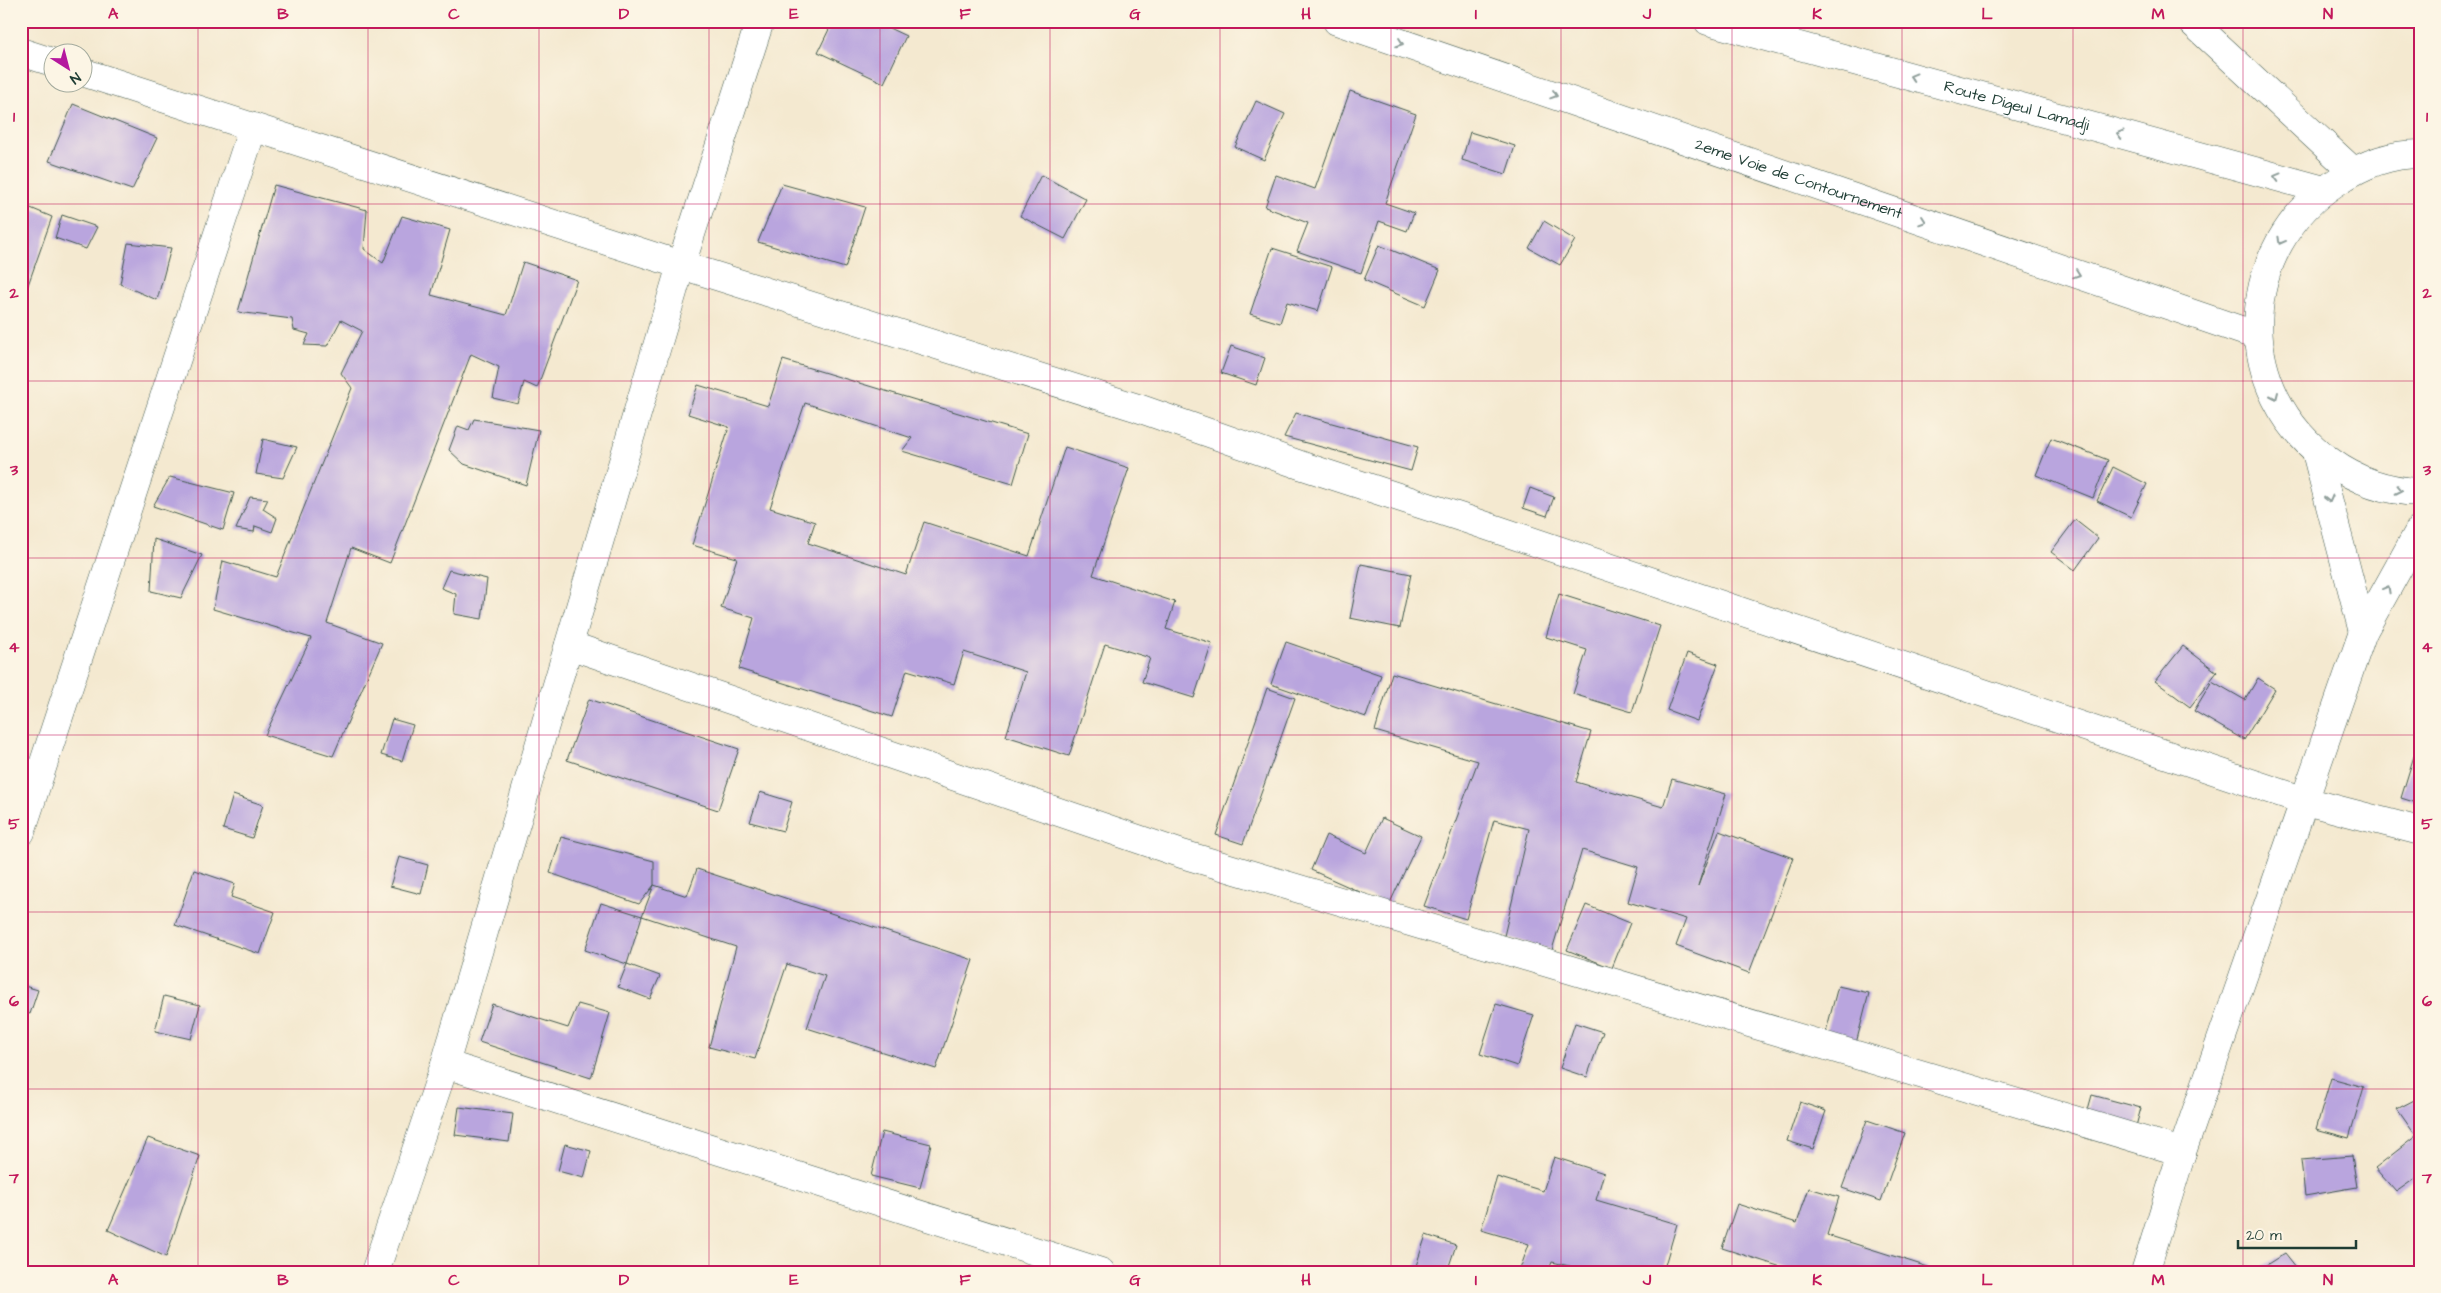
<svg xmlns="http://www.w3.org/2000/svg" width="2441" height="1293" font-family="'Architects Daughter',sans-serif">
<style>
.building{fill:#b9a5de}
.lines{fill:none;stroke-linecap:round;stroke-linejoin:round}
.minor-casing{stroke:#3f574b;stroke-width:29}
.tertiary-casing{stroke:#3f574b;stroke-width:29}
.secondary-casing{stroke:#3f574b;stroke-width:29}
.minor{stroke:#fff;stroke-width:28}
.tertiary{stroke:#fff;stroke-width:28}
.secondary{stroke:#fff;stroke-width:28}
.oneway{stroke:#8f9e9a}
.grid{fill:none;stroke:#c2185b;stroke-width:1;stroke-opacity:0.55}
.labels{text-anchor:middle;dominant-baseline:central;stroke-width:4;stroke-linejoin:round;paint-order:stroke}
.street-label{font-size:16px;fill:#1f3d34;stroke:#fcf5e5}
.neatline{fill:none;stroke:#c2185b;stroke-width:2}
.grid-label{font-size:16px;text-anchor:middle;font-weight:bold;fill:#c2185b}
</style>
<rect width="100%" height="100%" fill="#fcf5e5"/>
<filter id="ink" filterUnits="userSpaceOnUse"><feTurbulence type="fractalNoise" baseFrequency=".02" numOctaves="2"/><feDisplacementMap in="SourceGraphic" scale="10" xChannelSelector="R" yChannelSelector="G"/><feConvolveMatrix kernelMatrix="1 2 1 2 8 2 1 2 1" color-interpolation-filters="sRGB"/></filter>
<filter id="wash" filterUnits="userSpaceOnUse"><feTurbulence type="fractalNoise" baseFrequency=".0096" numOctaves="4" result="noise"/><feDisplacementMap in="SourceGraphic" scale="20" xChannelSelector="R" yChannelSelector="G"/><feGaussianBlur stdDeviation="1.12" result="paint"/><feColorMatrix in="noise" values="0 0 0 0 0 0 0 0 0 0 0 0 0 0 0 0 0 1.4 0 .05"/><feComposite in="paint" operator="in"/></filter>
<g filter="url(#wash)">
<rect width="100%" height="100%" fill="#f4e9d0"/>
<g id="blocks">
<g class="building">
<polygon points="833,21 874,21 906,36 884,83 818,52"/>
<polygon points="1350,91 1416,114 1385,203 1414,213 1407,231 1379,221 1361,273 1297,251 1308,223 1265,207 1276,175 1315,189"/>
<polygon points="1256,101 1285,114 1264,160 1235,147"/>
<polygon points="73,104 157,138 132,190 49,161"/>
<polygon points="1470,132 1515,146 1506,174 1462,160"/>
<polygon points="1041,175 1086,199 1065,239 1020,216"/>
<polygon points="782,184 865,207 845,268 758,242"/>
<polygon points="274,185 367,210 364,249 383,263 402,216 450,230 431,295 506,315 523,262 577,280 537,388 524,382 518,404 493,398 499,367 471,354 390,563 351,548 327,623 382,643 333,756 265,735 311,638 213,609 223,561 276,577 352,388 341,373 362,331 341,320 327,346 304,345 309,334 294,330 292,319 238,312"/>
<polygon points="21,204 52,217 22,302 21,302"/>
<polygon points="62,215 97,227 86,249 55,238"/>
<polygon points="1544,221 1575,240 1560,265 1529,248"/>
<polygon points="128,243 171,248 157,300 120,284"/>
<polygon points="1379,245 1440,270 1425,306 1364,280"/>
<polygon points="1272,248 1332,267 1318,311 1287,302 1280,323 1250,314"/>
<polygon points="1231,346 1265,358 1256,385 1221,373"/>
<polygon points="783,360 1028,434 1013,484 902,451 912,438 805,403 770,508 815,522 808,543 906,575 924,522 1029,556 1065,447 1129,468 1093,575 1175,602 1166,629 1212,643 1194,698 1142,682 1150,658 1105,644 1069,756 1006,736 1026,672 964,652 954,684 907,670 892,717 739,669 754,618 721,608 737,558 692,545 729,427 688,414 698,385 768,406"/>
<polygon points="1296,413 1418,447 1411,471 1284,437"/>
<polygon points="474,419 539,430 526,485 464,464 449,450 458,426 469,430"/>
<polygon points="2051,438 2108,460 2093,498 2036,475"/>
<polygon points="263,439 297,447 283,478 256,474"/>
<polygon points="2113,467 2147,484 2131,517 2097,501"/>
<polygon points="170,477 234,493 223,530 153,506"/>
<polygon points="1530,488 1554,497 1547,516 1523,508"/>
<polygon points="250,497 268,499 263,509 277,518 272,532 255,526 254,532 236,529"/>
<polygon points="2075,520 2098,538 2075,570 2051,552"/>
<polygon points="154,539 202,555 181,598 151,591"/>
<polygon points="1361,564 1411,574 1400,628 1350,618"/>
<polygon points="449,570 487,579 482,619 454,614 456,594 441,588"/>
<polygon points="1559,594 1660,626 1632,712 1573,694 1587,650 1546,637"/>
<polygon points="1286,642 1381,675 1366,717 1271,684"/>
<polygon points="2183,646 2217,672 2190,707 2155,681"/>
<polygon points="1687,653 1718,664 1697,721 1667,710"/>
<polygon points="1392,673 1591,732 1576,782 1663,807 1672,779 1726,794 1698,886 1719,831 1793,858 1749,973 1676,946 1686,919 1628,902 1638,867 1582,850 1552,950 1504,936 1529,829 1494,820 1466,919 1424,906 1478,761 1375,731"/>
<polygon points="2258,678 2275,689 2244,740 2194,711 2212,681 2245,700"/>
<polygon points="1267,688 1295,698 1243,844 1216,835"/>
<polygon points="589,699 739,749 718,810 567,760"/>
<polygon points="392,719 413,725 402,761 381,755"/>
<polygon points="2414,756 2420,758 2420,804 2401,798"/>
<polygon points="760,792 792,802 783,831 750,822"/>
<polygon points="233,795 263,805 252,838 223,829"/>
<polygon points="1382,818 1421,836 1389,905 1311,870 1326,835 1366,853"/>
<polygon points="561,837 654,861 654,885 687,896 697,869 973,960 936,1069 807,1028 825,976 787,964 755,1059 709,1047 736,947 642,916 654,885 639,904 550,873"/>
<polygon points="399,857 428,865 421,894 390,886"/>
<polygon points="194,870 235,884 231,897 275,912 260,954 175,925"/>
<polygon points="601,903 642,916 627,964 585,950"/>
<polygon points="1586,905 1630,923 1612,968 1567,950"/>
<polygon points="627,964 660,976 650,999 618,987"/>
<polygon points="21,985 38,990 30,1014 21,1011"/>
<polygon points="1838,986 1869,993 1853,1055 1824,1039"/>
<polygon points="164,996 200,1005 191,1039 155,1031"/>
<polygon points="492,1004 568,1028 578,1004 610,1013 591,1078 479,1042"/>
<polygon points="1496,1004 1534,1015 1517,1066 1480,1054"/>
<polygon points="1575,1023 1603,1032 1587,1077 1560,1068"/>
<polygon points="2331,1078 2364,1087 2349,1138 2316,1129"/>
<polygon points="2092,1095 2141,1108 2133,1137 2084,1124"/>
<polygon points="2420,1097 2420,1135 2416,1136 2397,1109"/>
<polygon points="1800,1102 1826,1111 1813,1149 1787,1141"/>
<polygon points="459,1107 513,1114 509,1142 455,1135"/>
<polygon points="1867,1120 1905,1133 1881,1201 1842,1188"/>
<polygon points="882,1132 931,1144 920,1188 871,1176"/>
<polygon points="2416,1136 2420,1142 2420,1175 2396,1192 2375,1168"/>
<polygon points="148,1138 200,1156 166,1257 108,1230"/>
<polygon points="565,1144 591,1151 584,1178 558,1171"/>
<polygon points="2352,1156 2357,1187 2305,1196 2301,1160"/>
<polygon points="1554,1157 1604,1173 1596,1200 1677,1224 1663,1272 1595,1272 1552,1262 1548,1272 1519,1272 1529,1244 1481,1230 1497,1177 1543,1191"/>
<polygon points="1809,1188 1839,1197 1827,1235 1928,1267 1926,1272 1797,1272 1722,1248 1737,1204 1797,1223"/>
<polygon points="1426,1235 1456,1245 1447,1272 1414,1272"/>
<polygon points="2285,1253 2300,1272 2262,1272 2260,1269"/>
</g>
</g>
</g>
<g filter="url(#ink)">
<use href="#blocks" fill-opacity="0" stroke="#3f574b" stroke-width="1"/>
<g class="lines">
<g class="minor-casing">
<g id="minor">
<polyline points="2191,21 2353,171"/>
<polyline points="21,52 52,62"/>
<polyline points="82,72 681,265 1138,408 1303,466 1466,519 2305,801 2420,831"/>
<polyline points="569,645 1182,854 2182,1152"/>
<polyline points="21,832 253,127"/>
<polyline points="445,1064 1101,1272"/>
<polyline points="375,1272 445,1064 681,265 760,21"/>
</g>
</g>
<g class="tertiary-casing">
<g id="tertiary">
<polyline points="2316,452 2363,632"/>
<polyline points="2145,1272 2182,1152 2363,632 2420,529"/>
</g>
</g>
<g class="secondary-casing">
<g id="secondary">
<path id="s1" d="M1337,21L2258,336"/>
<path id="s2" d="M1708,21L2324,190"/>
<path d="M2420,154C2391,154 2362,165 2338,181C2235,247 2231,392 2331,462C2357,481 2388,491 2420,492"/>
</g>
</g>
<use href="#minor" class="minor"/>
<use href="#tertiary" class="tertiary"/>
<use href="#secondary" class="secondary"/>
</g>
<defs><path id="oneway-chevron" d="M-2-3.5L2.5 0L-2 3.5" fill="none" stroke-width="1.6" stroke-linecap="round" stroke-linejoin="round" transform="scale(1.25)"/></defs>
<g class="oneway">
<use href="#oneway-chevron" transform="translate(1400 43) rotate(19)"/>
<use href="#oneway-chevron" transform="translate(1913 77) rotate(-165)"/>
<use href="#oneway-chevron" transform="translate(1554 95) rotate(19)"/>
<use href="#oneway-chevron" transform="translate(2120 134) rotate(-165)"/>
<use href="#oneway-chevron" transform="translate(2277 177) rotate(-165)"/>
<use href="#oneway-chevron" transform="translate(1923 221) rotate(19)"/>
<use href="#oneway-chevron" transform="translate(2281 241) rotate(119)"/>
<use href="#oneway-chevron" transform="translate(2077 274) rotate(19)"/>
<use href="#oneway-chevron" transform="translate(2275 396) rotate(66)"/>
<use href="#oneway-chevron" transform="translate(2399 490) rotate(12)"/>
<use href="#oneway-chevron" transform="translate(2329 499) rotate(76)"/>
<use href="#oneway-chevron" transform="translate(2387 589) rotate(-61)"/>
</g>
</g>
<path class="grid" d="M198,21V1272M368,21V1272M539,21V1272M709,21V1272M880,21V1272M1050,21V1272M1220,21V1272M1391,21V1272M1561,21V1272M1732,21V1272M1902,21V1272M2073,21V1272M2243,21V1272M21,204H2420M21,381H2420M21,558H2420M21,735H2420M21,912H2420M21,1089H2420"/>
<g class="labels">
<g class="street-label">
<text stroke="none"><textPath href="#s2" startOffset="320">Route Digeul Lamadji</textPath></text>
<text stroke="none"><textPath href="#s1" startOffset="488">2eme Voie de Contournement</textPath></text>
</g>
</g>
<rect width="2441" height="1293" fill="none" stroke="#fcf5e5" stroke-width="55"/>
<g transform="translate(68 68) rotate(144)"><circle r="24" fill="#fcf5e5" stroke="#a4ab9e"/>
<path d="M0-4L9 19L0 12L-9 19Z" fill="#b5179e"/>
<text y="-8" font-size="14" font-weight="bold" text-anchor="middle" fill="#1f3d34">N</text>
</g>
<path d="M2238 1240v8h118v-8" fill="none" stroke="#1f3d34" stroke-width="2.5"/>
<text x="2246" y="1240" font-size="15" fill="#1f3d34" stroke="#fcf5e5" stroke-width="4" paint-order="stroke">20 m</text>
<rect x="28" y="28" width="2386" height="1238" class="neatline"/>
<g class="grid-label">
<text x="113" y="19">A</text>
<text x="283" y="19">B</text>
<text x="454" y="19">C</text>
<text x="624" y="19">D</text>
<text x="794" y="19">E</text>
<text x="965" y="19">F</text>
<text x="1135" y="19">G</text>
<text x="1306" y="19">H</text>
<text x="1476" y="19">I</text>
<text x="1647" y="19">J</text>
<text x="1817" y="19">K</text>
<text x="1987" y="19">L</text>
<text x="2158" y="19">M</text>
<text x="2328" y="19">N</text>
<text x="14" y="122">1</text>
<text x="2427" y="122">1</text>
<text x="14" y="298">2</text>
<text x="2427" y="298">2</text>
<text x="14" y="475">3</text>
<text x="2427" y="475">3</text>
<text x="14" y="652">4</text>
<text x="2427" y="652">4</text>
<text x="14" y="829">5</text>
<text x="2427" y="829">5</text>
<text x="14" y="1006">6</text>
<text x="2427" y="1006">6</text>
<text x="14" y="1183">7</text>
<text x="2427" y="1183">7</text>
<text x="113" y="1285">A</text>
<text x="283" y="1285">B</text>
<text x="454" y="1285">C</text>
<text x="624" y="1285">D</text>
<text x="794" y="1285">E</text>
<text x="965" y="1285">F</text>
<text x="1135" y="1285">G</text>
<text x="1306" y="1285">H</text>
<text x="1476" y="1285">I</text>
<text x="1647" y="1285">J</text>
<text x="1817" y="1285">K</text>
<text x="1987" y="1285">L</text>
<text x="2158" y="1285">M</text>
<text x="2328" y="1285">N</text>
</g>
</svg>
